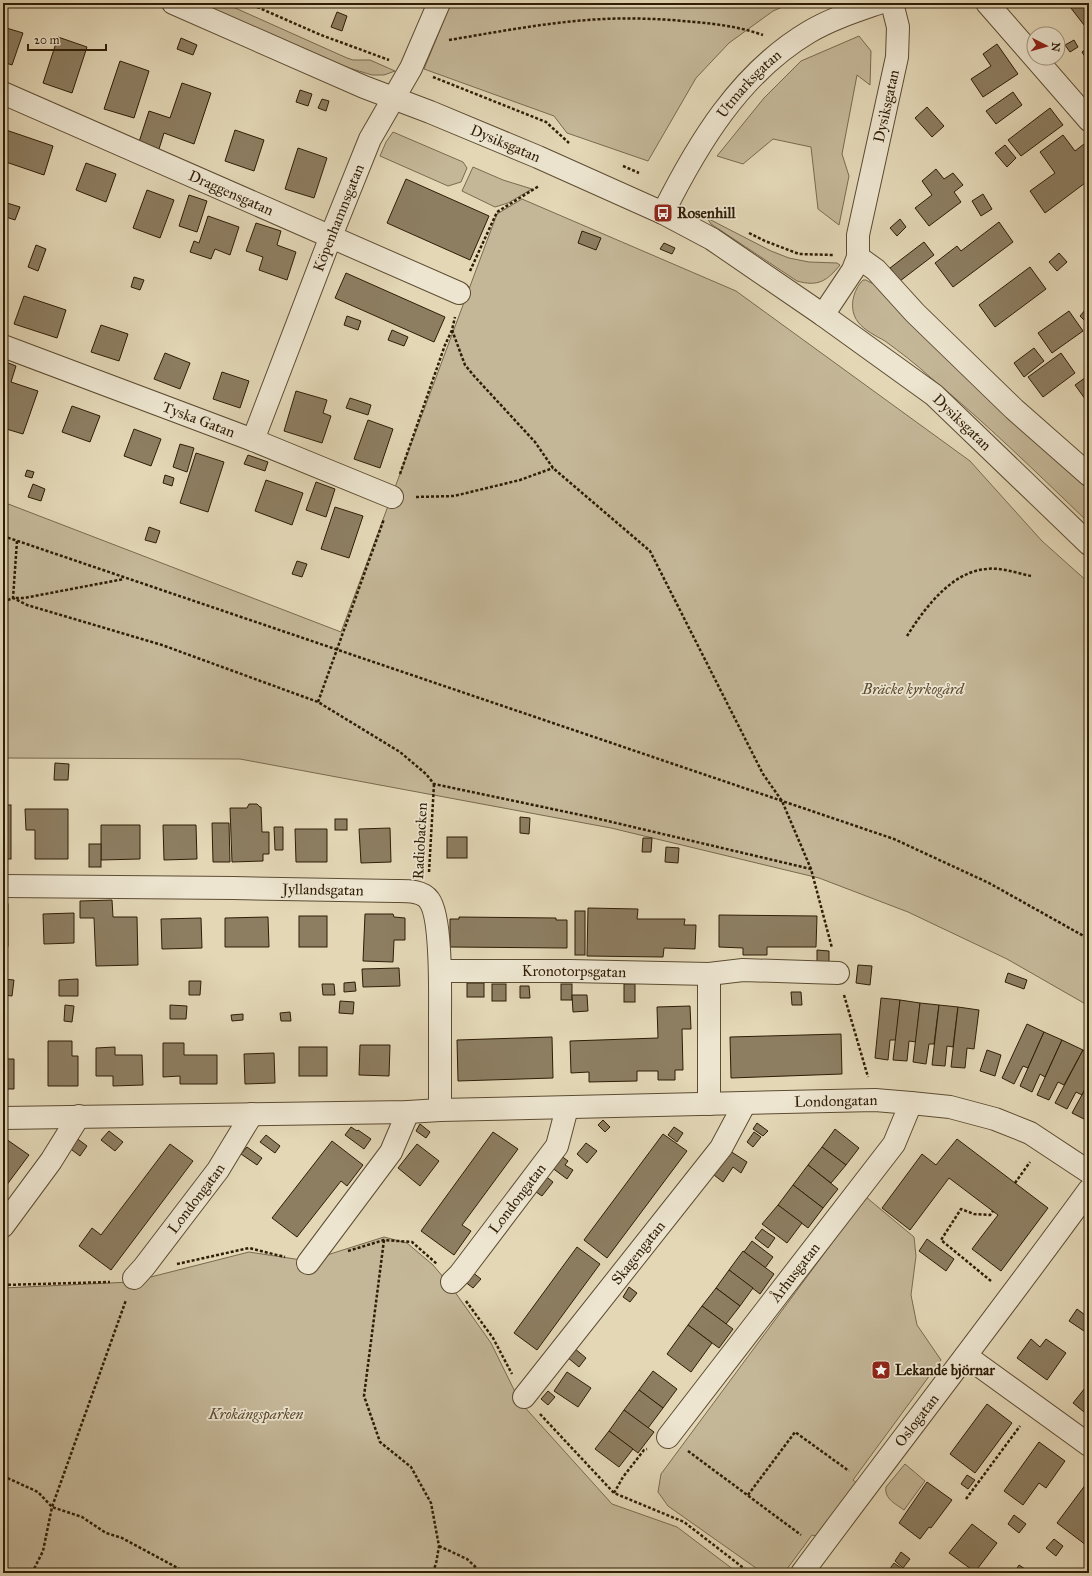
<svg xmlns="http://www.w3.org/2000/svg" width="1092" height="1576" font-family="'IM FELL Great Primer',serif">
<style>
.green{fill:#c4b798;stroke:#7a6a4f}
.building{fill:#8d7e62;stroke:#2f1d06}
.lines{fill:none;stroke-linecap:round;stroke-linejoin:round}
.minor-casing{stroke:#5c4c32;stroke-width:24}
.path{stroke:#2f1d06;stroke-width:2.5;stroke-dasharray:3 2;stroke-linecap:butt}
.minor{stroke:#ede5d0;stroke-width:22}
.labels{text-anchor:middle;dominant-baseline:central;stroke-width:3.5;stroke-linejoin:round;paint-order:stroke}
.street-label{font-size:15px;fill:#2f1d06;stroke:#ede5d0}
.poi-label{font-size:15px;font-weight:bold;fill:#2f1d06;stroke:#ede5d0;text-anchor:start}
.park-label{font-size:15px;font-style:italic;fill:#5c4b32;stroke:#ede5d0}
</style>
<rect width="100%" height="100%" fill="#e3d7b6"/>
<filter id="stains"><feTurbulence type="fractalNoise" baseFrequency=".005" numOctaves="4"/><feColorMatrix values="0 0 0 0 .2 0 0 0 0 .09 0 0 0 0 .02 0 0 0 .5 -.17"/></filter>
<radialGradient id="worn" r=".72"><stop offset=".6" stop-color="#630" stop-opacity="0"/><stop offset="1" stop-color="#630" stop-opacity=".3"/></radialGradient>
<g class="green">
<polygon points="200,3 224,3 347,58 353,60 370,60 395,71 384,75 372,75 349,68 323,58"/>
<polygon points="451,3 792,3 773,11 729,43 696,78 648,161 567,133 554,116 424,69"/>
<polygon points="859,36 871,51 870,85 857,75 842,154 849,176 839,225 818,209 811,147 773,139 743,164 717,156 764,98 801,61"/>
<polygon points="393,132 463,162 467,168 461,182 448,186 380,156 386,142"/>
<polygon points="473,167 503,180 532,189 508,203 495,207 462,191"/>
<polygon points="522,199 736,291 970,461 1042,541 1089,583 1089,1006 1007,959 908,912 819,878 611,828 240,759 3,758 3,502 341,632 497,214"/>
<path d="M707,218L771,251L789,258L809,262L837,263L840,265C827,281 818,287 797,281L711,224Z"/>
<path d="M863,280H866L877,286L1089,491V523C1037,473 986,423 930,377C916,364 900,352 885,341C876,336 864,330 858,322C848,309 853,290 863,280Z"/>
<polygon points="866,1197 914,1237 916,1256 911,1295 917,1325 941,1360 853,1480 858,1484 817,1536 812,1535 784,1573 763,1573 668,1506 658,1492 661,1474"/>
<polygon points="384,1237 407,1243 433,1265 450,1285 491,1343 520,1402 612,1504 677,1527 738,1573 3,1573 3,1288 131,1282 249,1252 308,1261"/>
<path d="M905,1464L925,1481L904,1510C896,1504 884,1499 886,1487Z"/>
</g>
<g class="building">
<polygon points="1067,3 1089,3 1089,21 1084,25"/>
<polygon points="337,12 347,16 342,31 331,27"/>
<polygon points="3,27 23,33 12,65 3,62"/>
<polygon points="58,37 87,47 72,93 43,83"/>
<polygon points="181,38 197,45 193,55 177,49"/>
<polygon points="1074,40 1078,47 1070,52 1065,45"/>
<polygon points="997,44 1018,74 983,97 971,79 991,66 983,54"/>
<polygon points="1089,47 1089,63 1082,52"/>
<polygon points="120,61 149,71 134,118 104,109"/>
<polygon points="182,83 211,93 194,144 164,133 159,149 139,142 149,111 170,118"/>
<polygon points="300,90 312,94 308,106 296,102"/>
<polygon points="1013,92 1022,105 996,124 986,111"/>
<polygon points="322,99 329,101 326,111 318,108"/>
<polygon points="927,107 944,126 932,137 915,118"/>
<polygon points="1050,108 1063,125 1021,156 1008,140"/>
<polygon points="6,130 53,146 44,175 3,161 3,137"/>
<polygon points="235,130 264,140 254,171 225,161"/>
<polygon points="1063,135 1075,151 1084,144 1089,150 1089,180 1045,213 1030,191 1055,173 1040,152"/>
<polygon points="1005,145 1016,158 1007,167 995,153"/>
<polygon points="298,148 327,158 314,198 285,189"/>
<polygon points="86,163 116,174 106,202 76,190"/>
<polygon points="936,169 944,179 953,173 963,185 954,192 961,202 929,226 915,208 932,195 922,181"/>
<polygon points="406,179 489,216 470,260 387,223"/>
<polygon points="147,190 174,200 160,238 133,228"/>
<polygon points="983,194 992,209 981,216 972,201"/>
<polygon points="189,195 207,201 197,232 179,226"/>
<polygon points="7,203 20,207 15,220 3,216"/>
<polygon points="208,216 239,227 230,255 215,249 211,259 190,252 194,241 199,243"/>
<polygon points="900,219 906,227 897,236 890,228"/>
<polygon points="999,222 1013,242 953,287 935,263 957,246 961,251"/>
<polygon points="256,223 281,231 277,245 296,252 287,280 259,270 263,257 246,251"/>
<polygon points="582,231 601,238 596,250 578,243"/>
<polygon points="924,242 934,255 900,281 890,268"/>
<polygon points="664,243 675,248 672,254 660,249"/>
<polygon points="36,245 46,249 38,271 28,267"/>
<polygon points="1059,253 1067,262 1057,271 1049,262"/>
<polygon points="1030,267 1046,289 995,327 979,305"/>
<polygon points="346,273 445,317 434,342 335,298"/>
<polygon points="134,277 144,280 140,290 131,287"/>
<polygon points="24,296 66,310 57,338 14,324"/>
<polygon points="1087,308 1089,309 1089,325 1080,316"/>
<polygon points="1069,311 1083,331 1052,353 1038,333"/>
<polygon points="347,316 361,321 358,330 344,325"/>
<polygon points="101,325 128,334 119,361 91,352"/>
<polygon points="392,330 408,337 404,346 388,340"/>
<polygon points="1034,348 1044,361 1024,377 1014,363"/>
<polygon points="165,353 190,363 180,389 154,379"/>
<polygon points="1061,353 1075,373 1043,397 1028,377"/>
<polygon points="3,361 16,366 11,382 38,391 23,434 3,428"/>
<polygon points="222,372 249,381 240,408 213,399"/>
<polygon points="1089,375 1089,402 1088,403 1075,385"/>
<polygon points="296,391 327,400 323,413 331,416 322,443 284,431"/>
<polygon points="350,398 371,405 368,415 346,408"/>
<polygon points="72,406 100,416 90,442 62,432"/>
<polygon points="368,420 393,429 380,468 354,459"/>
<polygon points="134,429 161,439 151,466 124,456"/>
<polygon points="180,444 194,448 187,472 173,467"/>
<polygon points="196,453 224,462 208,512 180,503"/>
<polygon points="248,455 268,462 265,471 244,464"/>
<polygon points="27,470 34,472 32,478 25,476"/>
<polygon points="165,475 174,478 172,486 163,483"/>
<polygon points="266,480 303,493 292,525 255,511"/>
<polygon points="316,482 335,489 326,517 306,510"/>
<polygon points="33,484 45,489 41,501 28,497"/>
<polygon points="335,507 363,516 349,558 321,549"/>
<polygon points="149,527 160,531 156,543 145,540"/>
<polygon points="297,561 307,564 302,577 292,574"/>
<polygon points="55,763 69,764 68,780 54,780"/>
<polygon points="249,804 257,804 260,807 261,807 262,832 269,832 269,854 263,854 263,861 232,862 230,808 247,808"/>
<rect x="3" y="805" width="8" height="54"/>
<polygon points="25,809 68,809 68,859 35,859 35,830 26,830"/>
<polygon points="520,817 530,818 529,834 520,833"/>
<rect x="335" y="819" width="12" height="11"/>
<polygon points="212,823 229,823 230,862 213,862"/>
<polygon points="101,825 140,825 140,859 101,860"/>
<polygon points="163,825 196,825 197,859 164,860"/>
<polygon points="274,827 283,827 283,850 275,850"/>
<polygon points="390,828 391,862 361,863 359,829"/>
<polygon points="295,829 327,829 327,862 296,862"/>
<rect x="447" y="837" width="20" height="21"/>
<polygon points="643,838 652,838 651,852 642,852"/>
<rect x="89" y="844" width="12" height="23"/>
<polygon points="666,847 679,848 678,863 665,862"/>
<polygon points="112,900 113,917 137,917 138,965 96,966 94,918 80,918 80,901"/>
<rect x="3" y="904" width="5" height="42"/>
<polygon points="588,908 638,909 637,919 685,919 684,925 696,925 695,949 664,948 663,957 587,956"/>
<rect x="575" y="911" width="10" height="44"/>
<polygon points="74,913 74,943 44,944 43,914"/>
<polygon points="365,914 393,914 394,917 405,918 405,940 394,940 393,962 363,961"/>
<polygon points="719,915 817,916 816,947 767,947 767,955 743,955 743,948 719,947"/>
<rect x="299" y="916" width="28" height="31"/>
<polygon points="268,917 269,947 225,947 225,918"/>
<polygon points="459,917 556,918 556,920 567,920 567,948 450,947 450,919 459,919"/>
<polygon points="201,918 202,948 162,949 161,919"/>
<polygon points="817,950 829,951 829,965 817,964"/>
<polygon points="858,965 872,966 870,985 856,983"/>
<polygon points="399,968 400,986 363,987 362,969"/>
<polygon points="1008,973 1027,980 1024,989 1005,982"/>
<polygon points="3,979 14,980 12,996 3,995"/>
<polygon points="78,979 78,996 59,996 59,980"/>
<polygon points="189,981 201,981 200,995 189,995"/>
<polygon points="355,982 356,991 344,992 344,983"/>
<rect x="467" y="983" width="17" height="14"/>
<polygon points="322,984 334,984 335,995 323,995"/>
<rect x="492" y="984" width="14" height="17"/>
<rect x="561" y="984" width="11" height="16"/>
<rect x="624" y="984" width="11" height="18"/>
<polygon points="520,986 529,986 530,998 520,998"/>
<polygon points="791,992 801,992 802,1005 792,1005"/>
<polygon points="572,995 587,995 588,1011 573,1012"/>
<polygon points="881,998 900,1000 896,1040 890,1040 888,1060 875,1058"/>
<polygon points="900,1000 920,1003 916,1042 909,1041 907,1061 893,1060"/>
<polygon points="340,1001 354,1002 353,1014 339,1013"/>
<polygon points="920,1003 939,1005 934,1044 929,1044 926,1064 913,1062"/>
<polygon points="65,1005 74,1006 72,1022 64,1021"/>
<polygon points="170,1005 187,1006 186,1019 170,1019"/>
<polygon points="939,1005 958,1007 953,1047 947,1046 945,1066 932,1065"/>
<polygon points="690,1006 691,1029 682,1029 683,1070 675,1070 675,1080 658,1080 658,1071 637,1071 637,1081 589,1082 589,1072 571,1073 570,1041 658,1038 657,1007"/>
<polygon points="958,1007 979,1010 974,1049 967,1048 965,1068 951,1067"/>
<polygon points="290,1012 291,1021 281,1021 280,1013"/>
<polygon points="243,1014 243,1020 232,1021 231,1015"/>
<polygon points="1027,1024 1044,1032 1028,1068 1023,1066 1014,1084 1002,1078"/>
<polygon points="1044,1032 1062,1040 1045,1077 1040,1074 1032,1092 1020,1086"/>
<polygon points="841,1034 842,1074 731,1078 730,1037"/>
<polygon points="552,1037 553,1078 458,1081 457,1040"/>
<polygon points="1062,1040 1083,1050 1064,1085 1058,1082 1049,1100 1037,1095"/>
<polygon points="48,1041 72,1041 72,1056 78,1056 78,1086 48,1086"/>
<polygon points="3,1043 7,1043 7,1059 14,1059 14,1089 3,1089"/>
<polygon points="163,1043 184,1043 184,1055 217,1055 217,1084 180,1084 180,1076 163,1077"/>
<polygon points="360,1045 390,1045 389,1076 359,1075"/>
<polygon points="115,1047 115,1055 142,1055 143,1085 113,1086 113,1076 96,1076 96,1048"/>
<rect x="299" y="1047" width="28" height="29"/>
<polygon points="987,1050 1001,1055 995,1076 980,1071"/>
<polygon points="1083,1050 1089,1053 1089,1082 1082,1095 1076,1092 1067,1109 1055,1103"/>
<polygon points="274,1053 275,1083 245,1084 244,1054"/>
<polygon points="1089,1082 1089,1109 1084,1119 1072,1113"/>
<polygon points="603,1120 610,1127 605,1132 598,1125"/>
<polygon points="757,1123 768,1131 763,1136 753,1129"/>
<polygon points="420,1124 430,1132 426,1138 416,1131"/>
<polygon points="351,1127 357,1131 358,1130 371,1139 364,1149 345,1135"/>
<polygon points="674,1127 683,1133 677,1142 668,1135"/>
<polygon points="835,1129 859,1148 846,1165 822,1147"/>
<polygon points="109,1131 123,1142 115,1151 101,1140"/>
<polygon points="493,1132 518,1149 462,1225 471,1231 454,1255 421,1231"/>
<polygon points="754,1132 761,1137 753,1147 747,1142"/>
<polygon points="663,1134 687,1151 607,1258 584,1240"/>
<polygon points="266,1135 280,1146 275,1153 260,1142"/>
<polygon points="75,1137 87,1146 80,1156 68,1147"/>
<polygon points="6,1139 29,1155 3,1190 3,1143"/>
<polygon points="957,1139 1048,1208 1001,1271 972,1249 998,1215 949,1178 910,1230 882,1208 922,1154 936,1165"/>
<polygon points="332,1141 363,1165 347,1186 341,1181 297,1237 272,1218"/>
<polygon points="586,1143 597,1151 587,1163 577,1154"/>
<polygon points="170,1144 193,1161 111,1270 79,1246 92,1228 101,1235"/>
<polygon points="417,1144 439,1161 420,1186 398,1168"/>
<polygon points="247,1147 262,1158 257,1165 241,1154"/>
<polygon points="822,1147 846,1165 831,1183 808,1165"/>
<polygon points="730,1151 747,1162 741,1173 733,1167 723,1182 714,1175"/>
<polygon points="560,1155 568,1161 565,1165 573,1170 567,1179 551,1167"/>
<polygon points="808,1165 838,1189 823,1208 793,1185"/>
<polygon points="544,1175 553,1182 542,1196 533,1190"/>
<polygon points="793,1185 823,1208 808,1228 778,1205"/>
<polygon points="778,1205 802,1223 787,1243 762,1224"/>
<polygon points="762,1229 775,1238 768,1248 755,1238"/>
<polygon points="927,1239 954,1259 946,1271 919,1251"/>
<polygon points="752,1241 773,1257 765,1268 744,1252"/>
<polygon points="577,1247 600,1264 537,1350 514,1333"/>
<polygon points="743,1251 774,1274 760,1294 729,1270"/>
<polygon points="729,1270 753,1288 740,1306 716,1288"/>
<polygon points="472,1272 481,1279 473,1288 464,1281"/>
<polygon points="629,1287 637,1293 630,1302 623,1297"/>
<polygon points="716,1288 740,1306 726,1324 702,1306"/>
<polygon points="702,1306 733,1329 719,1348 688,1325"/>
<polygon points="1077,1309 1089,1318 1089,1324 1084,1331 1069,1321"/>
<polygon points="688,1325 712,1343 691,1372 667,1354"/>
<polygon points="1031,1339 1040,1347 1046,1339 1066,1353 1047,1380 1017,1358"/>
<polygon points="574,1348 586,1358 579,1367 567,1357"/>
<polygon points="653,1371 677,1389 663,1408 639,1390"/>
<polygon points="567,1372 591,1388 578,1407 554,1391"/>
<polygon points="1089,1383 1089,1416 1073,1403"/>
<polygon points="639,1390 663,1408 648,1428 624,1410"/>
<polygon points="548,1391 555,1397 548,1405 541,1399"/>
<polygon points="987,1404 1012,1423 975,1473 950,1454"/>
<polygon points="624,1410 654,1432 638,1453 609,1431"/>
<polygon points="609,1431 633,1449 619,1467 595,1449"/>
<polygon points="1039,1442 1065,1461 1046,1488 1039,1483 1023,1505 1004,1491"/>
<polygon points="967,1475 975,1480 968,1489 961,1484"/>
<polygon points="1089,1480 1089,1541 1086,1545 1057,1523"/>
<polygon points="927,1482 952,1500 931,1528 929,1527 920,1539 899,1523"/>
<polygon points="1014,1515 1026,1524 1019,1533 1008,1524"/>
<polygon points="972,1524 997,1543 975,1572 949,1553"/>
<polygon points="1054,1539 1063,1546 1056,1556 1046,1548"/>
<polygon points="901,1552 910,1559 903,1568 895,1561"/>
<polygon points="894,1563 905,1571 904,1573 893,1573 889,1570"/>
<polygon points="1019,1565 1031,1573 1014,1573"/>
</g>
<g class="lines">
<g class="minor-casing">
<g id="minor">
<path id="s1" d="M173,3L364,87L430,112L538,157L663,213L712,239L823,315L934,395L1089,544"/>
<polyline points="987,3 1089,120"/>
<path id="s2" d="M3,93L459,293"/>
<path id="s3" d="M663,213C698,143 740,73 809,32C831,19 856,11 879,3"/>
<polyline points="858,257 876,270 915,313 1014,409 1089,475"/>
<path id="s4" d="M823,315L853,270L858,257V235L897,57L898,27L892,3"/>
<path id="s5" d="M3,346L253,440L392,497"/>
<path id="s6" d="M253,440L331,236L370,139L411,68L439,3"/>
<path id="s7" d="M3,886L233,888L395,891C406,891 422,890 429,900C442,917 440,994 440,1018C440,1049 440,1079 440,1110"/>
<path id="s8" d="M440,971H570L709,974L743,970L838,973"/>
<polyline points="709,974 709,1104"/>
<path id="s9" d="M3,1118L408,1112L440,1110L875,1100L911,1103L950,1107L995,1119L1030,1133L1089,1172"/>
<polyline points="3,1226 51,1161 79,1116"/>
<polyline points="308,1263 391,1152 408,1112"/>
<path id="s10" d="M134,1278L144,1267L218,1170L252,1114"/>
<path id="s11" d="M452,1282L460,1274L557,1146L567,1108"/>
<polyline points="966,1356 1089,1445"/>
<path id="s12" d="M524,1397L721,1148L745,1103"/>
<path id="s13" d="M668,1437L894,1144L911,1103"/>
<path id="s14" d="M802,1573C897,1445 995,1319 1089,1190"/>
</g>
</g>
<g class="path">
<polyline points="248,3 321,35 389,60"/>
<path d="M449,40C491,33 533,25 576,21C615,17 656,18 694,22C718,24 740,27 763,35"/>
<polyline points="433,77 546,122 569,143"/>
<polyline points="623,166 639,173"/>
<polyline points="749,233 765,241 799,254 833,255"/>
<polyline points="470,271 497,212 539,186"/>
<polyline points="452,330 465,365 475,377 535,442 553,468 650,551 763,774 782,801 811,869 832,948"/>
<polyline points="400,474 445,345 452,330 455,317"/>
<polyline points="416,497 454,496 520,480 553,468"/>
<polyline points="3,536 894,839 989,883 1089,939"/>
<polyline points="17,541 13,598 24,598 124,579"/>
<polyline points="3,602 13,598 27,605 162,645 318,702 400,752 426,774 434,784 595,818 811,869"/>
<path d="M907,636C924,609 951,572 986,569C1001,567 1016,573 1031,576"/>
<polyline points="318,702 384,519"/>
<polyline points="429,872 434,784"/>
<polyline points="844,995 868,1077"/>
<polyline points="1015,1183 1030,1162"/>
<polyline points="384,1240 364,1396 380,1442 411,1467 431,1503 439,1546 436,1564 432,1573"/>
<polyline points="348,1251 384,1240 412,1242 437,1264"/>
<polyline points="177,1264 249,1248 285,1257"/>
<polyline points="991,1281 941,1240 961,1209 974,1214 990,1215 993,1211"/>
<polyline points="3,1285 110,1282"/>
<polyline points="466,1301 493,1338 512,1374"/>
<polyline points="540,1414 614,1493 684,1522 750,1573"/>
<polyline points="688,1451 801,1535"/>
<polyline points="3,1476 38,1492 52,1507 82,1517 106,1533 122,1538 187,1573"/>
<polyline points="614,1493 623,1477 644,1450 647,1449"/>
<polyline points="748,1495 795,1432 849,1471"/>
<polyline points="966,1499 1020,1426"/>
<polyline points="439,1546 467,1559 482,1573"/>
<polyline points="32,1573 43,1551 52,1507 126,1300"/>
</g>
<use href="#minor" class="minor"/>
</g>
<defs>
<g id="bus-square" transform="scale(1)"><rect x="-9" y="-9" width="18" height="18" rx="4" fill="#8f2418" stroke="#ede5d0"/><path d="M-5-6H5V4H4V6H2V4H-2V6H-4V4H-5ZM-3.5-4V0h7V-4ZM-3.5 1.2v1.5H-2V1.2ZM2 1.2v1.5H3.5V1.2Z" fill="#fff"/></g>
<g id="sight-square" transform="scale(1)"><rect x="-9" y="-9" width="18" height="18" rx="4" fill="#8f2418" stroke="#ede5d0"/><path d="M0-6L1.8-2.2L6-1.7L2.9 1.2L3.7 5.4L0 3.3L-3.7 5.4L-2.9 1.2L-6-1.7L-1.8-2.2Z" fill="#fff"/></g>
</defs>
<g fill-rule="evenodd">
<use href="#bus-square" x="663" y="213"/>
<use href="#sight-square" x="881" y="1370"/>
</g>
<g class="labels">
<g class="street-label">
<text stroke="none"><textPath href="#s3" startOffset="156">Utmarksgatan</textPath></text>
<text stroke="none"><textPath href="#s4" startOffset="222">Dysiksgatan</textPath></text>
<text stroke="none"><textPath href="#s1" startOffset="361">Dysiksgatan</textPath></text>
<text stroke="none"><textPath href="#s2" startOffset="249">Draggensgatan</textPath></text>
<text stroke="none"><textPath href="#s6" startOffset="238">Köpenhamnsgatan</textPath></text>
<text stroke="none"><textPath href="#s5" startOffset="209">Tyska Gatan</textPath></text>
<text stroke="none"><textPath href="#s1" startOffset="899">Dysiksgatan</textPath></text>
<text transform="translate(420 841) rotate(-87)">Radiobacken</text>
<text stroke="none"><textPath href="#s7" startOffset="320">Jyllandsgatan</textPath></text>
<text stroke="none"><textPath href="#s8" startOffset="134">Kronotorpsgatan</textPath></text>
<text stroke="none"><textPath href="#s9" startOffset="833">Londongatan</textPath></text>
<text stroke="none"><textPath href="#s10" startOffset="101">Londongatan</textPath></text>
<text stroke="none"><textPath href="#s11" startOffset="106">Londongatan</textPath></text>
<text stroke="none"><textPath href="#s12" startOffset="184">Skagengatan</textPath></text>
<text stroke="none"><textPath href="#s13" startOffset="208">Århusgatan</textPath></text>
<text stroke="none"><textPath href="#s14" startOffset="191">Oslogatan</textPath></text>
</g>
<g class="poi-label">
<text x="677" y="213">Rosenhill</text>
<text x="895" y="1370">Lekande björnar</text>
</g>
<g class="park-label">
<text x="913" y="689">Bräcke kyrkogård</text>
<text x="256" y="1414">Krokängsparken</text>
</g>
</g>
<rect width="1092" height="1576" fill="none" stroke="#e3d7b6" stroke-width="16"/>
<rect x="4" y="4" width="1084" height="1568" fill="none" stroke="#2f1d06" stroke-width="2"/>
<rect x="8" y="8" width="1076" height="1560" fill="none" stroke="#2f1d06"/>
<g transform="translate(1046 46) rotate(96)"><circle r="19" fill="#ede5d0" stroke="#a1957f"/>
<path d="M0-3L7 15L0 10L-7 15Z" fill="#8f2418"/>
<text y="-6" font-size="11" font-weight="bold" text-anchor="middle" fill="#2f1d06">N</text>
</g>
<path d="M28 44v6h78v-6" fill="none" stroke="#2f1d06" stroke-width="2"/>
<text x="34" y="44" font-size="12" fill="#2f1d06" stroke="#ede5d0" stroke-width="3" paint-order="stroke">20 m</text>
<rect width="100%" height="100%" filter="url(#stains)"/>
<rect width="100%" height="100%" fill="url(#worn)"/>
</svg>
